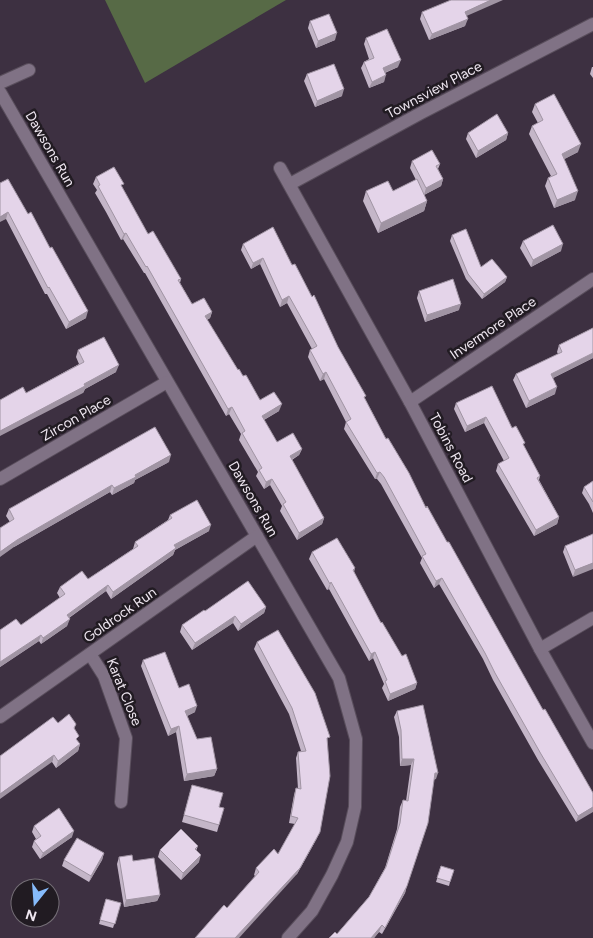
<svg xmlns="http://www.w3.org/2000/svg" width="593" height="938" font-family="Figtree,sans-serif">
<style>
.forest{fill:#576a46}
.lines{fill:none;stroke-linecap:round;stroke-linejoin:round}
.minor-casing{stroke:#594e5c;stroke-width:14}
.minor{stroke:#807285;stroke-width:12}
.wall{fill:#c4b6c8}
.shaded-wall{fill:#a094a3}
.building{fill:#e4d4e9;stroke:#a094a3}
.labels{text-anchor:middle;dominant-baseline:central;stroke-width:5;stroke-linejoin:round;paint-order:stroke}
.street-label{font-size:14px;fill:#efe7f1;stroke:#211b22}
</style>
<rect width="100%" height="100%" fill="#3d3041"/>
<polygon class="forest" points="105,0 286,0 145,83"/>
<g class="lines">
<g class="minor-casing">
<g id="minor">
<polyline points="0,83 29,70"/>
<polyline points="0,92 339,678 356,739 355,807 347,842 332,875 312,911 288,938"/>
<polyline points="280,168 410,402 540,649 593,743"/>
<polyline points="290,184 421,113 593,24"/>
<polyline points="410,402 593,279"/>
<polyline points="0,479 167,382"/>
<polyline points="540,649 593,618"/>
<polyline points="90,654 104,676 126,738 121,802"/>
<polyline points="0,717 257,536"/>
</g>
</g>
<use href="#minor" class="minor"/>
</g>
<g class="wall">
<polygon points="422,12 467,16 465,26 429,40 420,19"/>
<polygon points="310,21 335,40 316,48 308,28"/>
<polygon points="366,38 398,67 385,73 384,82 369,88 361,68 364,62 369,59 364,44"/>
<polygon points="592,67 593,67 593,78 590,74"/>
<polygon points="307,74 342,96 315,107 304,81"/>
<polygon points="535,104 578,152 564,159 575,200 554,208 545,186 548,178 551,176 529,134 532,126 538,123 532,112"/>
<polygon points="468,133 508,133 506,140 476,158 466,139"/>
<polygon points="412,161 440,164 438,169 443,179 441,186 424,195 427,201 424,211 378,233 363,201 366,191 393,191 416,180 410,168"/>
<polygon points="96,177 122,188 148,234 181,279 180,283 192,304 212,312 210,318 207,320 238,370 243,376 260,400 279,411 264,420 277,442 302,449 299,455 292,460 324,518 322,524 297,540 280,511 282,506 270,485 264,489 256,476 258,472 239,440 241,434 229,414 226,416 145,273 144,273 123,239 121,240 106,212 95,193 97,190 93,184"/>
<polygon points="0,183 28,214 86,318 66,329 47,294 45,294 6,219"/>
<polygon points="452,235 481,267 507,277 505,282 482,299 466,279 450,241"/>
<polygon points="523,241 561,251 531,267 520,248"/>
<polygon points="243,244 292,265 312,297 386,439 543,710 593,793 576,822 538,760 493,680 483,659 439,584 434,588 420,563 422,558 381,484 377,479 375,479 344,429 346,422 324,379 320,381 308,357 310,350 312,349 287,303 280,307 260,264 251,269 241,250"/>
<polygon points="419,291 459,310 425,322 417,298"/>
<polygon points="593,328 593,358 553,378 555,394 526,408 513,380 516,374 558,354 557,352 559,345"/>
<polygon points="78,350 116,372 85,389 83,393 26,393 79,364 76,357"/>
<polygon points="456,403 512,428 524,446 540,476 539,480 559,517 557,524 534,536 496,471 498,464 504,461 484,423 465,432 454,409"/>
<polygon points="169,462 135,480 134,483 112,495 110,492 14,547 10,522 6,516 9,509"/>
<polygon points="593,481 593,513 589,504 582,493 584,487"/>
<polygon points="170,515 209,531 175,550 173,555 111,599 106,591 69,618 67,626 41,644 39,641 0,667 0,630 21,625 60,598 57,593 60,587 88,579 133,549 135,542 168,520"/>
<polygon points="593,534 573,577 563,552 565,546"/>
<polygon points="312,552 355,568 354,572 381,623 417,683 415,689 388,701 382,688 384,684 373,658 369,661 329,589 327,590 309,559"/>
<polygon points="266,607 264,613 238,631 233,623 192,650 180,632 182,625 205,611"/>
<polygon points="257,642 327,743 317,838 297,874 227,908 255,876 254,875 256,868 278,854 295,824 289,823 294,795 296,788 298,789 296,758 298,752 301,751 289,714 254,649"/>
<polygon points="143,660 179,688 195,712 187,716 197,739 217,769 214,776 184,781 176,732 168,736 141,666"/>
<polygon points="397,711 436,779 434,779 405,893 382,934 379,932 374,938 329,938 337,934 369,897 385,868 397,829 400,807 403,800 406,801 411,765 400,766 399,737 394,717"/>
<polygon points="58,723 76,724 74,729 77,741 80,744 78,751 56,768 52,762"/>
<polygon points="192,785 219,807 219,825 217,832 182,822"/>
<polygon points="34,826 72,837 40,859 32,847 34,841 36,839 32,832"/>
<polygon points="198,846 196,851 199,862 181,880 158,857 160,850"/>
<polygon points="104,853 102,860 89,882 62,866 64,860"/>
<polygon points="119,857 133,861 160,895 157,901 124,907 117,864"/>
<polygon points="441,866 450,882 449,886 436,882"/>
<polygon points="106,899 121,903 113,928 99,924"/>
</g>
<g class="shaded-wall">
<polygon points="491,0 503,0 462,18 465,12"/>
<polygon points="468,19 465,26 429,40 432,34"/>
<polygon points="337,33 335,40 316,48 318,41"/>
<polygon points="401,60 398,67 381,74 383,68"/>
<polygon points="386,75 384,82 369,88 372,82"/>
<polygon points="344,89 342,96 315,107 317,101"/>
<polygon points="508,133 506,140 476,158 478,151"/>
<polygon points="581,144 578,152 559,162 562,154"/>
<polygon points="443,179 441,186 424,195 426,188"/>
<polygon points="578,191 575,200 554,208 557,200"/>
<polygon points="427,201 424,211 378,233 381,223"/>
<polygon points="8,212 6,219 0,222 0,217"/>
<polygon points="126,233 123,239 121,240 124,234"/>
<polygon points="563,244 561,251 531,267 533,260"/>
<polygon points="263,258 260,264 251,269 253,263"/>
<polygon points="507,277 505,282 482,299 484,294"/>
<polygon points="289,296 287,303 280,307 282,300"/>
<polygon points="461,304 459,310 425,322 427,315"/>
<polygon points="88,311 86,318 66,329 69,322"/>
<polygon points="212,312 210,318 203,322 205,316"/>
<polygon points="593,353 593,358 549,380 551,374"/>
<polygon points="119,365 116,372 85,389 83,393 0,436 0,431 84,384"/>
<polygon points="326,372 324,379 320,381 323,374"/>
<polygon points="557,387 555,394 526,408 529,401"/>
<polygon points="282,404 279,411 260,422 262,416"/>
<polygon points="232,407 229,414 226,416 228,409"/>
<polygon points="486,417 484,423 465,432 467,426"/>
<polygon points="302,449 299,455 287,462 290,456"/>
<polygon points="171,455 169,462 135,480 134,483 112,495 114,488 135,475"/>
<polygon points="380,472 377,479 375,479 377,473"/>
<polygon points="272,479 270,485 264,489 266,482"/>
<polygon points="112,485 110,492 14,547 0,557 0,552 17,540"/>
<polygon points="559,517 557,524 534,536 536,530"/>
<polygon points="324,518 322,524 297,540 299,533"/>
<polygon points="211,525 209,531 175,550 173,555 111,599 113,592 174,545"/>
<polygon points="593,563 593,569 573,577 575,570"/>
<polygon points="442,578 439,584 434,588 436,581"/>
<polygon points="331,582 329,589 327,590"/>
<polygon points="108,585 106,591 64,621 67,615"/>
<polygon points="266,607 264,613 238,631 241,624"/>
<polygon points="235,616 233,623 192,650 195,643"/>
<polygon points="70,619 67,626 41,644 43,638"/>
<polygon points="41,635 39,641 0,667 0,662"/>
<polygon points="375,652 373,658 369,661 371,654"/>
<polygon points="417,683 415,689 388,701 390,694"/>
<polygon points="197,706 195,712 183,718 185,711"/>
<polygon points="179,726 176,732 168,736 171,729"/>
<polygon points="80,744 78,751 56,768 58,761"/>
<polygon points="54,755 52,762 0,799 0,794"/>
<polygon points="402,759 414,759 411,765 400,766"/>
<polygon points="217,769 214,776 184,781 187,774"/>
<polygon points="435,773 438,773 436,779 433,780"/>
<polygon points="593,807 593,812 576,822 578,816"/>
<polygon points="74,831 72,837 40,859 43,853"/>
<polygon points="320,832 317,838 297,874 239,938 235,938"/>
<polygon points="104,853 102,860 89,882 91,876"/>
<polygon points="201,855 199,862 181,880 183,873"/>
<polygon points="407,886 405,893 382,934 385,928"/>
<polygon points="160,895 157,901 124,907 126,900"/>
<polygon points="382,925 379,932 374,938 371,938"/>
</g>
<g class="building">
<polygon points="451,0 491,0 465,12 468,19 432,34 422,12"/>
<polygon points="329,14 337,33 318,41 310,21"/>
<polygon points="387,29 401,60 383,68 386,75 372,82 364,62 374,58 366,38"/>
<polygon points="334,64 344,89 317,101 307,74"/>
<polygon points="554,94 581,144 562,154 578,191 557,200 548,178 557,174 532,126 543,120 535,104"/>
<polygon points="497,114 508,133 478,151 468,133"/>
<polygon points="432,150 440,164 436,166 443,179 426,188 412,161"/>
<polygon points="114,167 124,184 121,185 148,234 153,231 181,279 178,280 192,304 204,298 212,312 205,316 238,370 239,369 243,376 246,375 260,400 274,392 282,404 262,416 277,442 293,433 302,449 290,456 324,518 299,533 283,504 286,502 272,479 266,482 259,470 262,468 242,433 245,431 232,407 228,409 147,266 146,267 126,233 124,234 98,186 100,185 96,177"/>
<polygon points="8,179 28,214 31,212 50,248 52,247 88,311 69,322 49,287 48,288 8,212 0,217 0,183"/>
<polygon points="417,179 427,201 381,223 366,191 388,181 393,191"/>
<polygon points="553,225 563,244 533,260 523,241"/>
<polygon points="273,227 292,265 295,264 312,297 314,295 338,347 366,396 364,397 386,439 388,438 409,473 426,508 427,506 447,542 449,542 543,710 545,709 593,793 593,807 578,816 541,754 495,673 485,653 442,578 436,581 422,556 426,554 384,477 380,472 377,473 346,422 351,419 326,372 323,374 310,350 317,346 289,296 282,300 263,258 253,263 243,244"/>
<polygon points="466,229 481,267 492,259 507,277 484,294 468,274 452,235"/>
<polygon points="453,279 461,304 427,315 419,291"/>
<polygon points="593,328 593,353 551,374 557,387 529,401 516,374 562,352 559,345"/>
<polygon points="104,337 119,365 84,384 85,386 0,431 0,400 23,387 26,393 84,362 78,350"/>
<polygon points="492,386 512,428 516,426 525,443 523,444 540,476 537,478 559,517 536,530 498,464 509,458 486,417 467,426 456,403"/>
<polygon points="155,427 171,455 135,475 136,477 114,488 112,485 17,540 0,552 0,528 14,519 9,509"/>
<polygon points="593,481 593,502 584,487"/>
<polygon points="197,500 211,525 174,545 176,548 113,592 108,585 67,615 70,619 43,638 41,635 0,662 0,630 16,619 21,625 65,594 60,587 82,571 88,579 138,546 135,542 172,518 170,515"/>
<polygon points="593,534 593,563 575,570 565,546"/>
<polygon points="337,538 355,568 353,570 381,623 382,622 402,656 406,654 417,683 390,694 385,681 387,680 375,652 371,654 331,582 330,584 312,552"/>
<polygon points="248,581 266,607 241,624 235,616 195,643 182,625 204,610 205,611"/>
<polygon points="278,630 315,693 330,737 327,738 330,776 320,832 300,868 235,938 195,938 224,905 227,908 259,872 256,868 274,849 278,854 298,818 291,816 296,788 301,789 298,752 306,751 292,708 257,642"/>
<polygon points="165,652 179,688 189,684 197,706 185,711 197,739 211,737 217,769 187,774 179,726 171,729 143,660"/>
<polygon points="423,705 438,773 435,773 428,823 407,886 385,928 382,925 371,938 329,938 335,932 337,934 369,897 386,867 400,823 403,800 408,801 414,759 402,759 401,730 397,711"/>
<polygon points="69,714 76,724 74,728 79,736 76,739 80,744 58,761 54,755 0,794 0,756 53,717 58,723"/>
<polygon points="192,785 223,793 219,807 224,808 219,825 184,815"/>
<polygon points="59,808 74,831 43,853 34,841 41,836 34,826"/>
<polygon points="181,829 198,846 195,849 201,855 183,873 160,850"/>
<polygon points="77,838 104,853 91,876 64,860"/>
<polygon points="132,855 133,861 154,858 160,895 126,900 119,857"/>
<polygon points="441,866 454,870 450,882 437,878"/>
<polygon points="106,899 121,903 115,924 100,920"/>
</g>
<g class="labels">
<g class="street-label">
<text transform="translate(434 90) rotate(-28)">Townsview Place</text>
<text transform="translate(50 149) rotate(60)">Dawsons Run</text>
<text transform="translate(493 328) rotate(-34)">Invermore Place</text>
<text transform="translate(76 418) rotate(-30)">Zircon Place</text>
<text transform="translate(451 448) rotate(62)">Tobins Road</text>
<text transform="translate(253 499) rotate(60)">Dawsons Run</text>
<text transform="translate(120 615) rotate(-35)">Goldrock Run</text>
<text transform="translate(124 692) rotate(68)">Karat Close</text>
</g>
</g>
<g transform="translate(35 903) rotate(197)"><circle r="24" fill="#211b22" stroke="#736d75"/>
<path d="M0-4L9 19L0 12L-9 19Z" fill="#86bbfb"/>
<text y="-8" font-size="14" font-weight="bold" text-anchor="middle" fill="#efe7f1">N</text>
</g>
</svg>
